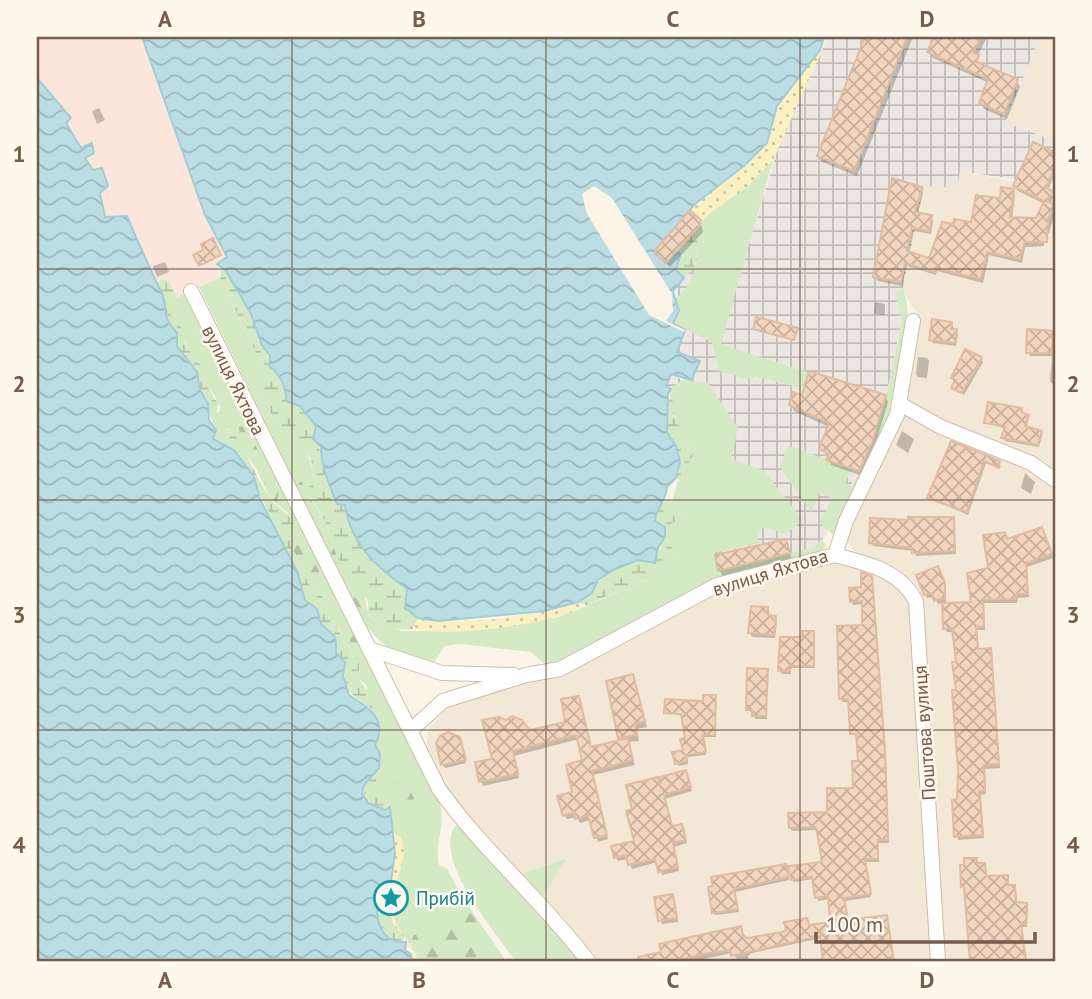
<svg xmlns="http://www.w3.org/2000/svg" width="1092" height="999" font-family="'PT Sans',sans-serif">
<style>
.residential{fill:#f3e7d5}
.commercial{fill:#fce6db}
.industrial{fill:url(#industrial-grid)}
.green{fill:#d3eac5}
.forest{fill:url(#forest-firs)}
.wetland{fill:url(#wetland-marsh)}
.sand{fill:url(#sand-dots)}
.water{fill:url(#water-waves);stroke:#a2cdd7;stroke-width:2}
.pier{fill:#fcf5e7}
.shadow{fill:#0003}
.building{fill:url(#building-cross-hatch);stroke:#e3bca0;stroke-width:2}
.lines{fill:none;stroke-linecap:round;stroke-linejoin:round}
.street-casing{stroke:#cebdad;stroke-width:16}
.street{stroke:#fff;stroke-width:14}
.grid{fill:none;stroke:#755c4c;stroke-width:2;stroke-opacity:0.55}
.labels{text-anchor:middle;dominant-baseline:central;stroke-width:5;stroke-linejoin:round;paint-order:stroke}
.street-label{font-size:19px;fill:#755c4c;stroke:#fff8ed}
.culture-label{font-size:19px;fill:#0d838f;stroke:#fff8ed;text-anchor:start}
.neatline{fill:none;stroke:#755c4c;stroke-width:2.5}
.grid-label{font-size:23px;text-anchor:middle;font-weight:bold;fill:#755c4c}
</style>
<defs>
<pattern id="industrial-grid" width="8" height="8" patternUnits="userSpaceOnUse" patternTransform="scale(1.75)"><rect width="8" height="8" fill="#ece7e0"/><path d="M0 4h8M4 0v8" fill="none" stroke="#c4beb8"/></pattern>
<pattern id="forest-firs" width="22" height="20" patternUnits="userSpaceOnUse" patternTransform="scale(1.75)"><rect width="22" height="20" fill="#d3eac5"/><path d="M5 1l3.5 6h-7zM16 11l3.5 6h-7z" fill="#b0c1a2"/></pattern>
<pattern id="wetland-marsh" width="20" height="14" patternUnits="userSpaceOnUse" patternTransform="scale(1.75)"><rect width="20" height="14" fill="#d3eac5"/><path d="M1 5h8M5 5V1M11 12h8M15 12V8" fill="none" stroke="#b0c1a2"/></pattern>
<pattern id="sand-dots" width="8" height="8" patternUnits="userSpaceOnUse" patternTransform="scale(1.75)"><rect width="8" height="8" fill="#faf0c2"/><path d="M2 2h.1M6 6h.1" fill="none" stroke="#cfc6a0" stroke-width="1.8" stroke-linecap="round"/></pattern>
<pattern id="water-waves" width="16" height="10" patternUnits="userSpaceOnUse" patternTransform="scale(1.75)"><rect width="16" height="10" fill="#bbdee5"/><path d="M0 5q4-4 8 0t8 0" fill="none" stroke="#9db7bc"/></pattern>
<pattern id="building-cross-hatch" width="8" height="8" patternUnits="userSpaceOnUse" patternTransform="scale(1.75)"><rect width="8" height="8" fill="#f1d5bf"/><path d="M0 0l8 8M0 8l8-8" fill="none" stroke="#c8b09d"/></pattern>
</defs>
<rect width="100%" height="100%" fill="#fcf5e7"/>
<g class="residential">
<polygon points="1040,37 1055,37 1055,141 1005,122"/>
<polygon points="960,171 1055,189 1055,962 945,962 921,597 913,582 900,571 858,554 848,544 850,521 905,394 918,313 909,302 903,288 924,185"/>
<polygon points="836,563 855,566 892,582 909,600 934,962 594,962 453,799 429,756 426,747 429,727 446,709 526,682 719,589 809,565"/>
</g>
<polygon class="commercial" points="37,37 142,37 205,215 227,258 217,264 220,278 173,299 153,280 127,216 105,218 100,193 106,180 102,168 93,171 85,158 92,144 81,148 66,122 70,117 37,78"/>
<polygon class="industrial" points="828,37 1040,37 1005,122 1055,141 1055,167 1048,185 960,171 957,188 924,186 903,288 895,293 902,321 887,392 872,443 827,534 816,547 718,571 665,537 665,527 683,507 672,501 678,481 682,482 671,398 666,387 671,374 682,380 699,361 676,353 678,252 701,220 714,214 755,225 781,137"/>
<g class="green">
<path d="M773,160L721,344L809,373L801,388L754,376L752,380L719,371L712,342L673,323L678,315L676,298C694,285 703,253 693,233L709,212L748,186Z"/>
<path d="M220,278L261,363V397L270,407L272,419L304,442L313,471L311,499L326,523L339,560L352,573L364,591L368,614L380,625H389L402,631H445L556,618L645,581L676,559L665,537V527L682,516L677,504L672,501L678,481L686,480L688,464L695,452L693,448L681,442L669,390L682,380L708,383L738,428L731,459L763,470L803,520L786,534C776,533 763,520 757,535L760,543L715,553L718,571L815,547L821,539L826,545L819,554L741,573L570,659L548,667L531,652L460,644L445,646L434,662C398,662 375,642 358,612L199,287Z"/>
<path d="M903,288C914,315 904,388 893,415C878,455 855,494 836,533L832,534L819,523L832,499L820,492L811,512L780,467L787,447L790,446L852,469L845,483L852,486L872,443L887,392L902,321L895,293Z"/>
<path d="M184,294L440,804C446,825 434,844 439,865L447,868L462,897L507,962H418C414,942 393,930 392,908C389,883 409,863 401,837L393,833L390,808L385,810L369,780L380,768V754L375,745L381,734L380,724L372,710L366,685L359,679L350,647L341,638L340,628L324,600L313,591L290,550L294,523L287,512L270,499L257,470L229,429L216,430L210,415L219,412L220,406L171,315L173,299Z"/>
<path d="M455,826L460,827L584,962H516C497,934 432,860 455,826Z"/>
<polygon points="566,859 540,900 516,876"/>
</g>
<g class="forest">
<path d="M245,426L279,490L277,502L272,500C266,490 263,478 258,468C250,455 240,443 239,427Z"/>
<polygon points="301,481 325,526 339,561 349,571 363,591 365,609 357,607 299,493 297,485"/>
<polygon points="300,543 306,547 364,655 362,658 357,656 346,639 346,630 326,598 314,588 295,553 293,549"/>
<polygon points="397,782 408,787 414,798 409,807 401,808 382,796 387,784"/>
<path d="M464,908C479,916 485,942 489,957L497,956L501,962H469L458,948L440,940V932Z"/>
<polygon points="414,935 419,935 438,947 452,948 453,957 423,962 422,956 410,944"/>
</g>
<g class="wetland">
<polygon points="693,233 698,243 694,269 684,278 676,270 678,252"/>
<path d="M221,269L226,271L251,314L261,342L287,394V401L300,406L316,426L313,436C326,456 325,484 340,505H345C350,542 379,569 407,589L409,611L418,618L413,629C400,632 393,625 380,625L368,613V602L361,587L339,561L326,523L309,494C308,486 313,480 313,472C311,445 291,434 272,419L270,407L261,397V363L220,278Z"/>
<polygon points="161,279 169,281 176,295 171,315 182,328 185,343 202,367 214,399 219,403 216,415 210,415 206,399 200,390 199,378 177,347 174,329 164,316 164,301 157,284"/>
<polygon points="669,398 673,401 673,416 683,432 682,442 695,450 688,465 686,481 682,482 676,478 679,459 667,432"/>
<path d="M222,428L232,431C247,451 255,476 269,497C276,508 289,511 294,524C298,534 295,541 290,550L313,591L322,596L338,623L341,638L351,650L352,657L359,661V679L373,700L372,710C349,691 344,694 344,661L336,653L335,637L321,624L317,609L305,600L287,551L246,465L234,450L213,439L216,430Z"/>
<path d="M666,500L682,505C686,516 675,523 665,527L655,521L656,511Z"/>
<path d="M665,537L677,555C671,577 608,593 588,605L578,604L608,572L638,560L654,564Z"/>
<polygon points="374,777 379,785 383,800 390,805 385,810 371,806 364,797 364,785"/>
<path d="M384,887L389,888L393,923L405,937L401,943C376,942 367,902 384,887Z"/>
</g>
<g class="sand">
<polygon points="824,37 828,37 773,160 748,186 701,220 690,210 767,143 777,106 820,50"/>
<path d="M578,602L581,606L588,605C554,624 452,638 413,629L418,618C469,626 528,617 578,602Z"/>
<path d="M393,833L401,837C411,862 390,884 392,908C393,930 414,942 418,962H412L413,951L406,947L405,937C375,913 397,865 393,833Z"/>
</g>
<g class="water">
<path d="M142,37H824L820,50L777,106L767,143L745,165L695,204L656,249V254L666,263L678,252L680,256L676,270L684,278L673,291L679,311L673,323L685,330L677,352L700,361L691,380L671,374L666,386L671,389L668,393L667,432L676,446L680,462L676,478L667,487C666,502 656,507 655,521L665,527V537L658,548L655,563L638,560L613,570L598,580L592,593L578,602L544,611L438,621L418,618L405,608L407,589C377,567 350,544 345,505L337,504C330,486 321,466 321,447L313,439L316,426L300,406L286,401C287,390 280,373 270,367V356L262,345L251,314L226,271L217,264L227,257L205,215Z"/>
<path d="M37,78L71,118L66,123L81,148L92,143L94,153L85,158L93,170L102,168L108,186L100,193L105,217L127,216C138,243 150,268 162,294C170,312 158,311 177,333V346L197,372L200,390L208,404L209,420L216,430L213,439L234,450L254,477L260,499L297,571L305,600L317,609L321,624C333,636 337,631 336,653L345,662L343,676L349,695C368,707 389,720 375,745L380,754L379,768L364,785L362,793L368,803L385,810L390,807L395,854L390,887L380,889C373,912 377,944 406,942L405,950L411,954L412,962H37Z"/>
</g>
<polygon class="pier" points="594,186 612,198 672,294 673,311 666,321 685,330 684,332 649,315 587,214 582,194"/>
<g class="shadow">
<polygon points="867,37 913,37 857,176 822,162 819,156"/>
<polygon points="944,37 987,37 977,57 980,66 1017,81 1020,87 1007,119 984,109 981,103 989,83 933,58 929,52"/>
<polygon points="99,108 105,120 97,124 92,111"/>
<polygon points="1034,144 1055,153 1055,175 1048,191 1053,197 1050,204 1055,212 1049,233 1044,233 1044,246 1025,247 1022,263 989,255 983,283 937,271 936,275 907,266 902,286 878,281 875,277 921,188 923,193 918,214 931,217 933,221 931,234 914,231 909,254 931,260 1013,191 1015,195 1012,219 1037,220 1045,204 1018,191 1015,186"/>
<polygon points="700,221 703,232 670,267 657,254"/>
<polygon points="165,262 169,272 157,277 153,266"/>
<polygon points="875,302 885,304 885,315 874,314"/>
<polygon points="951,323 958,335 956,346 933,343 931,339"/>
<polygon points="1029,331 1055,333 1055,385 1050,382 1052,356 1030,356 1028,352"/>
<polygon points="918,357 927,358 929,361 927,378 918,377 916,374"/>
<polygon points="981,359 983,362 964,395 955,391 953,378"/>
<polygon points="885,396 888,402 874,449 862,476 831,465 829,457 821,449 829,427 794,411 791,405"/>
<polygon points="1021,410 1022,415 1029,419 1026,428 1042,436 1039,447 1005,441 1006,429 986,422"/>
<polygon points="902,431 914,439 908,453 896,445"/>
<polygon points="951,443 1001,466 999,469 986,463 968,515 929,498"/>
<polygon points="1025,473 1035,482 1031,494 1021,488"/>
<polygon points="953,519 956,554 916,556 914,551 873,546 871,542 872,520"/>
<polygon points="1044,533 1053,558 1027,567 1029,597 1018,598 1017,603 984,603 985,630 977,630 979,650 990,649 992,653 1000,768 985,769 986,794 981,795 984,838 958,840 958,663 955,632 947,632 945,628 973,603 1004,534 1007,541"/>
<polygon points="786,541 792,559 723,576 720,571"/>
<polygon points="939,571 946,588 946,602 938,604 935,597 927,598 925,594"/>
<polygon points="870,578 886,755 889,843 879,843 879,862 866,862 871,897 845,901 848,922 886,917 894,962 862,962 862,957 825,962 822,938 752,953 748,956 750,962 740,962 732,953 690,962 631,962 741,928 747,940 832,924 830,899 818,901 814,879 794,882 792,879 824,863 818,830 792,831 790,827 829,814 854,789 860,762 858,737 852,734 850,702 843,702 841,699 838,627 864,626 863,604 853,605 852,601"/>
<polygon points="767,609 769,617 777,621 775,638 752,637 750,633"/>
<polygon points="813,633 815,668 791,668 791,674 782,674 780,671 804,639"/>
<polygon points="767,671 767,719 756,719 748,709"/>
<polygon points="633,676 647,727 637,729 639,741 628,742 635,765 593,775 608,839 598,842 591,820 580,823 577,817 567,819 564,815 584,762 579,739 514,756 519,778 483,786 481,781 530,732 567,723 579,698 592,749 622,741 620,737"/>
<polygon points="715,697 716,737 703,737 706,755 687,757 688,764 678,766 687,740 683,716 666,713"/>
<polygon points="461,742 466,763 445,768 443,765"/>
<polygon points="687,776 692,791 665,799 672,828 683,830 687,843 674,847 679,871 662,875 658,862 632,869 628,859 618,861 616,858 636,842 634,810 658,779 662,788"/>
<polygon points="976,859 978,865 986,868 987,878 1007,877 1009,887 1016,890 1017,904 1026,904 1028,908 1027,927 1021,927 1027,962 971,962 962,867"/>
<polygon points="786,866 789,880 735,892 739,912 715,915 710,888"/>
<polygon points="674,900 678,922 662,924 660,921"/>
</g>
<g class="building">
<polygon points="865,37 907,37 854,171 817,156"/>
<polygon points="934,37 981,37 973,53 979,55 976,62 1018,79 1004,114 979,103 988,79 927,52"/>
<polygon points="1033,142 1055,152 1055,166 1046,188 1052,191 1047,201 1055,205 1048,219 1047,242 1025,242 1020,259 987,252 981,279 935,268 934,272 905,263 901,282 873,277 892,178 922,187 915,212 932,215 929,231 912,228 907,251 929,258 942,222 953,224 954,219 971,222 976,195 1000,198 1001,187 1014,189 1010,217 1036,218 1044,201 1013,186"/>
<polygon points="690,210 701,220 700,225 666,263 656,254 656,249"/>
<polygon points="213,238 221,255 199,266 193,255 203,250 201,244"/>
<polygon points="756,317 798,328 794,340 753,329"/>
<polygon points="932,319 952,322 951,329 957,329 955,343 929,340"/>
<polygon points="1027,329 1053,331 1052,353 1026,353"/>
<polygon points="965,349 982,357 962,393 951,388 955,380 951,378"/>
<polygon points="809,371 886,395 872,443 859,471 826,460 829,454 819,449 829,423 789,405 793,392 802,395"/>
<polygon points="988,402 1022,408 1021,412 1029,415 1025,426 1042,431 1038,445 1001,438 1005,426 984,423"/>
<polygon points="951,441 1000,461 998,467 984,461 967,512 927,498"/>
<polygon points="908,517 954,517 955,551 912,553 912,548 869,543 870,518 908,520"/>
<polygon points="1042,527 1052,554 1026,563 1028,594 1016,594 1016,599 983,600 984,626 976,627 978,649 991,648 999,764 984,765 985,791 979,791 983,835 954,837 952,800 957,799 958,771 952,690 956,690 952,662 956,662 952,628 943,629 942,603 971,602 967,573 988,568 983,535 1005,532 1007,539"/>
<polygon points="786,539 790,553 718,571 715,555"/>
<polygon points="938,566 945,583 945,598 934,601 932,593 924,595 916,575"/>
<polygon points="861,572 872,576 885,750 888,840 878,840 878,859 865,859 871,894 844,898 848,920 887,915 894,962 823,962 820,936 731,956 730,951 714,952 668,962 639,962 638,957 661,952 659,944 741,926 743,936 748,938 782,932 786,930 784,922 807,918 809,925 830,922 828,896 815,898 812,877 791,880 788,866 822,862 816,827 789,828 788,813 827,812 827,788 853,788 852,761 858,761 856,734 850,734 848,699 839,699 837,626 862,625 862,601 850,602 849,588 861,587"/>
<polygon points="751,606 768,607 768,615 776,616 774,635 748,633"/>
<polygon points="802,631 814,631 814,666 791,666 790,671 778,671 780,637 802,637"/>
<polygon points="747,668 768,669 766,716 752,716 752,710 746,710"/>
<polygon points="633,674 645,721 635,724 637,735 618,738 606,681"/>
<polygon points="703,695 716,695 715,735 703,735 706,752 686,755 687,761 675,764 672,752 683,750 680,739 685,738 681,714 664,713 665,699 703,701"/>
<polygon points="579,696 591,747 628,738 633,760 592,771 607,835 594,838 588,815 575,819 574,812 563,816 557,796 572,792 566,765 582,760 576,735 513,751 518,774 479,782 475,762 492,759 482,720 499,717 506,720 512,716 522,720 530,730 565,722 561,699"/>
<polygon points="448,732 460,737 466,760 441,765 436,743 440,736"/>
<polygon points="686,770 691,787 664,795 672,826 682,824 686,840 673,843 678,867 658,872 655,859 628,865 626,855 614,858 611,846 634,841 626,811 632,809 626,785 658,777 660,786 660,777"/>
<polygon points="964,858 977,858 977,863 985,863 986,876 1008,875 1008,885 1015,885 1016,902 1027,903 1026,924 1021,924 1026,960 970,962 964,887 961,887 960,865 964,865"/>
<polygon points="786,864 788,877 734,889 738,909 712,913 708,887 713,886 711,877"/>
<polygon points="673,894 677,918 658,921 654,897"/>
</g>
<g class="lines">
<g class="street-casing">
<g id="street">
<path d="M191,291L439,789C484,852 543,901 589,962"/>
<polyline points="900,404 941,427 1031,463 1055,480"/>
<path d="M835,555C868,564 899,570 916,601L938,962"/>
<polyline points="835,555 846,521 897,415 913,321"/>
<polyline points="369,649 442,673 514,675"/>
<polyline points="410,731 443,701 526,675 560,669 717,585 835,555"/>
</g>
</g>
<use href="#street" class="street"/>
</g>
<path class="grid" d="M292,37V962M546,37V962M800,37V962M37,269H1055M37,500H1055M37,730H1055"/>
<defs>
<g id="sight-ring" transform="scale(1.75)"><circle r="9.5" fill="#fff8ed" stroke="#0f9aa8" stroke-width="1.5"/><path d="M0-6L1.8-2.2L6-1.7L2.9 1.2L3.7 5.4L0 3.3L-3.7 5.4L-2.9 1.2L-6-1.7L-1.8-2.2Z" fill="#0f9aa8"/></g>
</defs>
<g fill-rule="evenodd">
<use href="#sight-ring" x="391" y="898"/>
</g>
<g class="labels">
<g class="street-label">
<text transform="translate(234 380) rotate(64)">вулиця Яхтова</text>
<text transform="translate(770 572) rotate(-17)">вулиця Яхтова</text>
<text transform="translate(924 733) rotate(-94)">Поштова вулиця</text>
</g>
<g class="culture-label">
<text x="416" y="898">Прибій</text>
</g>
</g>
<rect width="1092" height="999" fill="none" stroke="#fff8ed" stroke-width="77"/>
<path d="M816 932v10h219v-10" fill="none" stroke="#755c4c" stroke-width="3.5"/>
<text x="826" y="932" font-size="21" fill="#755c4c" stroke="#fff8ed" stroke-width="5" paint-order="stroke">100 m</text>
<rect x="38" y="38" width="1016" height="922" class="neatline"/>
<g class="grid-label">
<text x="165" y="27">A</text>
<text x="419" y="27">B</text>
<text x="673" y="27">C</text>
<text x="927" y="27">D</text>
<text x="19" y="162">1</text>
<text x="1073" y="162">1</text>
<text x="19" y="392">2</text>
<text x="1073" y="392">2</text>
<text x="19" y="623">3</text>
<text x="1073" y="623">3</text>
<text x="19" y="853">4</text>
<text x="1073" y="853">4</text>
<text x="165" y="988">A</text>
<text x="419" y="988">B</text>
<text x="673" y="988">C</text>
<text x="927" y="988">D</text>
</g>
</svg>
